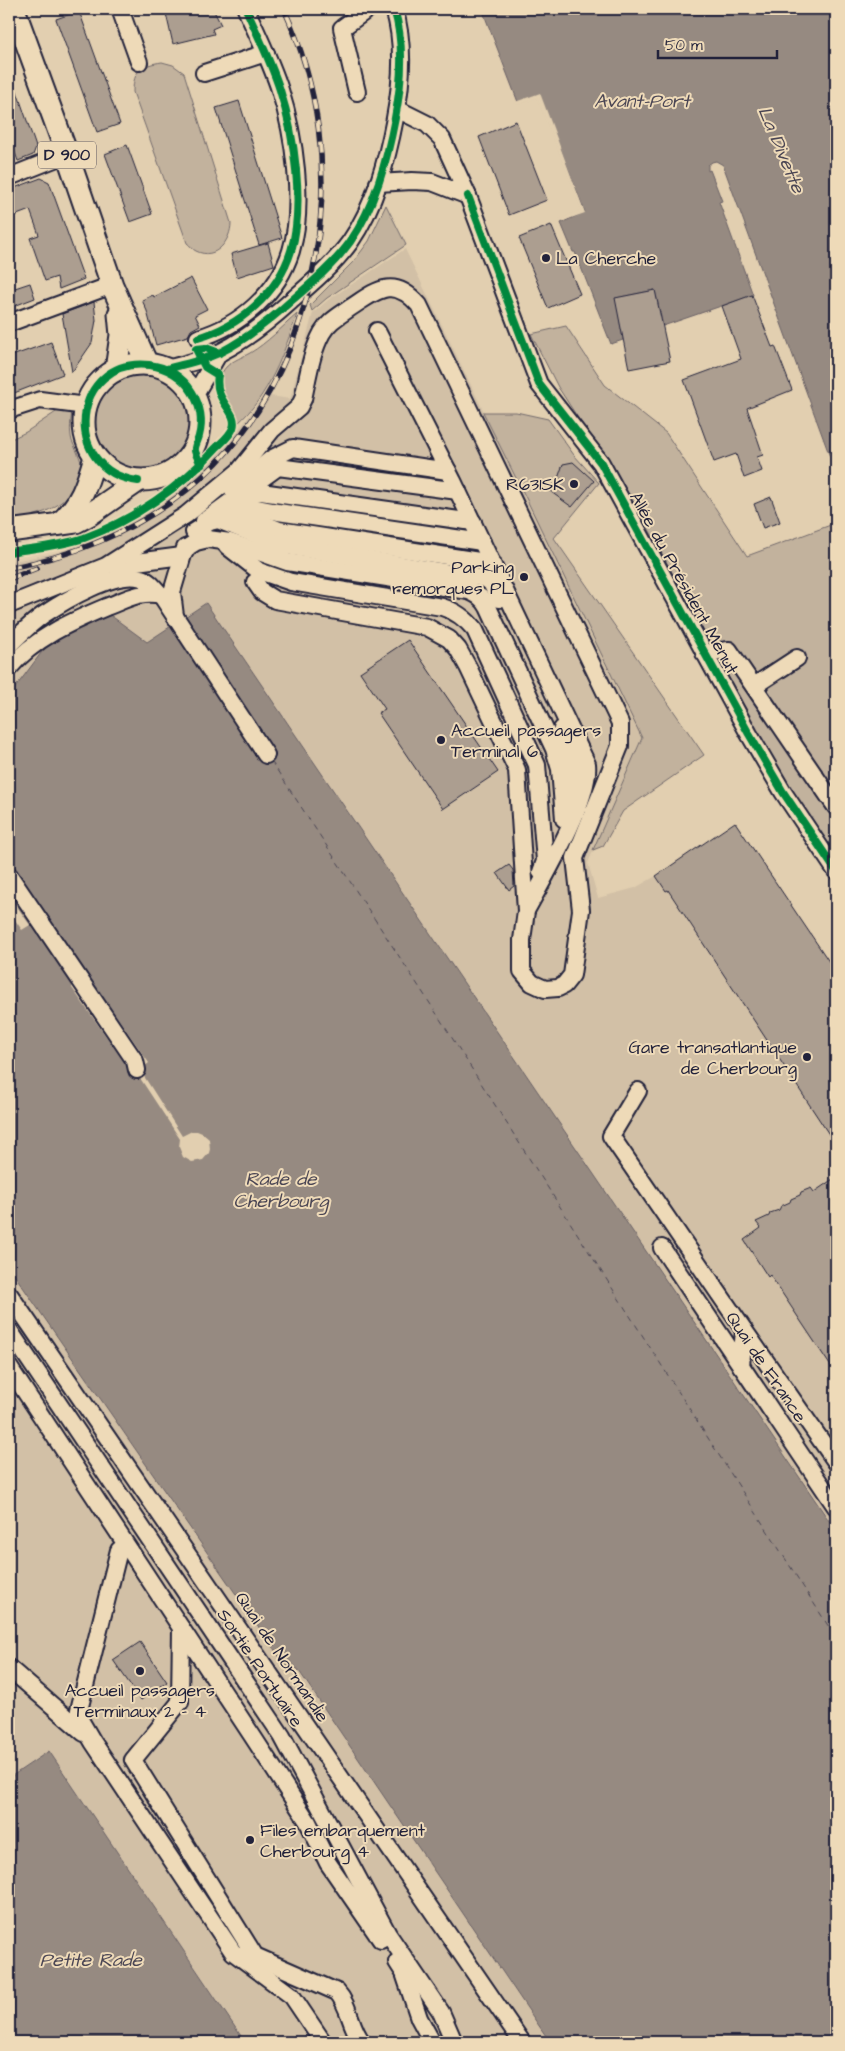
<svg xmlns="http://www.w3.org/2000/svg" width="845" height="2051" font-family="'Architects Daughter',sans-serif">
<style>
.built{fill:#d2c0a6}
.green{fill:#c2b29d;stroke:#726a6c}
.water{fill:#968a81;stroke:#686065}
.pier{fill:#e2cfb0}
.lines{fill:none;stroke-linecap:round;stroke-linejoin:round}
.ferry{stroke:#4b4654;stroke-width:1;stroke-dasharray:6 5;stroke-linecap:butt}
.building{fill:#ac9e90;stroke:#22223b}
.minor-casing{stroke:#22223b;stroke-width:20}
.major-casing{stroke:#22223b;stroke-width:25}
.minor{stroke:#eedab8;stroke-width:16}
.major{stroke:#eedab8;stroke-width:21}
.rail-casing{stroke:#22223b;stroke-width:5.5}
.rail{stroke:#eedab8;stroke-width:4;stroke-dasharray:11;stroke-linecap:butt}
.cycleway-casing{stroke:#eedab8;stroke-width:11}
.cycleway{stroke:#00873e;stroke-width:8}
.poi-dot{fill:#22223b;stroke:#eedab8;stroke-width:2}
.labels{text-anchor:middle;dominant-baseline:central;stroke-width:4;stroke-linejoin:round;paint-order:stroke}
.shield{fill:#eedab8;stroke:#5f5960;stroke-width:1}
.shield-label{font-size:16px;font-weight:bold;fill:#22223b}
.poi-label{font-size:18px;fill:#22223b;stroke:#eedab8;text-anchor:start}
.street-label{font-size:18px;fill:#22223b;stroke:#eedab8}
.water-label{font-size:19px;font-style:italic;fill:#4b4654;stroke:#eedab8}
</style>
<rect width="100%" height="100%" fill="#e2cfb0"/>
<filter id="ink" filterUnits="userSpaceOnUse"><feTurbulence type="fractalNoise" baseFrequency=".02" numOctaves="2"/><feDisplacementMap in="SourceGraphic" scale="10" xChannelSelector="R" yChannelSelector="G"/><feConvolveMatrix kernelMatrix="1 2 1 2 8 2 1 2 1" color-interpolation-filters="sRGB"/></filter>
<g filter="url(#ink)">
<g class="built">
<polygon points="405,249 642,738 588,863 598,898 635,888 656,876 666,891 668,890 836,1145 836,1177 814,1192 800,1195 781,1206 779,1210 770,1213 769,1216 758,1224 761,1228 744,1240 768,1276 770,1275 836,1374 836,1531 207,604 147,643 9,696 9,562 59,552 106,535 140,517 173,495 201,471 234,436 264,395 290,399 313,313 328,300"/>
<polygon points="9,1267 290,1672 297,1668 550,2042 245,2042 49,1751 9,1778"/>
</g>
<g class="green">
<path d="M162,62L173,65L184,73L231,223C231,240 216,261 196,251C193,250 190,245 187,243L133,92C133,70 142,65 162,62Z"/>
<polygon points="386,205 406,245 327,298 312,311 310,305 354,261 369,241"/>
<path d="M297,314C284,353 269,396 237,424C239,406 224,406 221,388C220,383 220,377 222,373C227,362 241,358 250,353C267,343 282,327 297,314Z"/>
<polygon points="566,326 605,385 666,433 747,556 836,523 836,857 776,767 644,520 558,387 531,334"/>
<circle cx="143" cy="423" r="48"/>
<path d="M59,410H72C71,421 69,430 72,441C75,448 79,455 81,462C83,469 81,474 78,480C65,509 38,516 9,521V440L26,432Z"/>
<polygon points="483,412 516,412 548,419 574,455 599,483 554,538 704,755 623,811 603,846 593,850 642,738 526,498"/>
</g>
<g class="water">
<polygon points="482,9 836,9 836,473 723,165 716,161 712,162 708,165 708,171 710,170 722,201 719,202 753,295 663,326 655,290 616,298 623,340 611,344 575,252 573,252 561,223 585,212 539,94 518,102"/>
<polygon points="206,603 836,1531 836,2042 550,2042 297,1668 290,1672 9,1267 9,696 47,645 110,615 147,642"/>
<polygon points="49,1751 245,2042 9,2042 9,1778"/>
</g>
<g class="pier">
<polygon points="540,93 585,213 560,222 560,220 582,210 575,190 537,97 518,104 515,102"/>
<polygon points="9,866 83,975 89,976 149,1063 140,1070 182,1136 192,1131 197,1131 202,1133 209,1139 210,1149 209,1153 203,1160 192,1162 183,1157 179,1147 180,1139 136,1072 134,1074 127,1066 72,988 73,982 9,885"/>
<polygon points="9,902 16,905 30,925 22,930 13,917 9,920"/>
</g>
<g class="lines">
<polyline class="ferry" points="271,761 431,1005 836,1638"/>
</g>
<g class="building">
<polygon points="165,9 213,9 221,25 212,29 214,34 173,44"/>
<polygon points="79,11 120,124 97,132 56,19"/>
<polygon points="11,74 36,147 33,155 18,161 9,136 9,75"/>
<polygon points="239,101 282,238 259,245 216,108"/>
<polygon points="516,121 547,200 509,215 479,137"/>
<polygon points="127,145 152,214 130,222 105,154"/>
<polygon points="41,178 49,182 84,279 59,289 57,277 45,281 30,238 39,235 30,210 9,218 9,190"/>
<polygon points="551,225 580,294 548,308 519,238"/>
<polygon points="268,243 274,265 237,277 231,254"/>
<polygon points="191,278 207,309 195,315 200,325 191,330 188,336 156,345 147,311 142,300 153,295 154,297"/>
<polygon points="30,283 35,298 9,308 9,290"/>
<polygon points="655,290 670,361 629,369 615,298"/>
<polygon points="752,295 772,347 775,346 792,390 747,408 763,455 757,457 762,471 744,478 736,454 714,462 684,380 741,359 722,306"/>
<polygon points="94,302 96,320 92,343 72,372 62,314"/>
<polygon points="51,342 63,374 9,395 9,357"/>
<polygon points="573,462 594,481 572,507 551,492 555,487 563,464"/>
<polygon points="771,497 780,522 763,528 754,504"/>
<polygon points="408,640 498,772 443,809 378,713 385,709 360,672"/>
<polygon points="735,822 830,963 832,962 836,969 836,1145 668,890 666,891 656,876"/>
<polygon points="509,865 513,870 514,886 509,890 497,873"/>
<polygon points="836,1177 836,1374 770,1275 768,1277 744,1240 761,1228 756,1222 769,1216 770,1213 779,1210 781,1206 790,1202 791,1199 800,1195 801,1192 811,1188 814,1192"/>
<polygon points="140,1642 167,1682 141,1700 113,1660"/>
</g>
<g class="lines">
<g class="minor-casing">
<g id="minor">
<polyline points="120,9 139,62"/>
<polyline points="204,73 266,53"/>
<polyline points="357,92 342,28 368,9"/>
<polyline points="9,177 67,154"/>
<polyline points="378,183 412,181 432,182 468,196 442,139 427,124 397,109"/>
<polyline points="468,196 539,384 601,463 749,734 783,792 836,871"/>
<polyline points="9,323 112,285"/>
<path d="M377,331L453,481L587,764C591,798 545,876 527,909"/>
<path d="M198,338C240,326 278,293 291,251C305,205 294,134 280,90C271,62 258,36 246,9"/>
<path d="M167,369C184,364 205,360 221,352C247,339 270,320 291,301C312,283 334,264 350,242C375,206 387,160 395,118C402,82 405,44 394,9"/>
<polyline points="194,396 219,353"/>
<polyline points="9,410 40,400 86,406"/>
<polyline points="233,490 271,459 293,448 448,471"/>
<polyline points="243,495 261,492 473,522"/>
<polyline points="233,506 240,505 278,512 482,542"/>
<polyline points="225,508 279,530 492,563"/>
<polyline points="204,521 278,467 458,491"/>
<polyline points="194,532 210,522 218,520 281,545 486,579 491,583 499,599"/>
<path d="M227,546L259,571L291,582L442,607C456,611 466,619 475,630L537,765L545,861L541,872"/>
<path d="M113,565L182,556L188,547L196,542L208,539L230,542L287,562L469,591C478,595 483,598 488,607L554,749L560,769L564,819"/>
<path d="M9,605L106,566L186,515L239,471L272,430L299,407L303,399C308,377 311,353 322,333C329,321 339,316 350,308C376,291 393,275 419,305L620,723V746L575,858L581,910L572,975L564,985L558,988L545,989L532,983L522,971V940L526,911L517,770L468,667L458,649L449,639L427,627L275,600L262,592L255,582"/>
<polyline points="175,616 172,592 185,548"/>
<path d="M9,645C20,635 30,624 43,615C64,601 116,570 141,578C149,580 156,590 161,595L266,755"/>
<polyline points="704,653 729,650 836,807"/>
<path d="M9,668C35,638 70,622 106,607C125,600 141,590 161,595"/>
<polyline points="754,686 797,658"/>
<polyline points="562,729 571,758 577,790 572,802"/>
<polyline points="9,875 135,1061 137,1070"/>
<polyline points="638,1091 611,1136 744,1330 741,1366"/>
<polyline points="662,1248 836,1507"/>
<polyline points="9,1294 522,2042"/>
<polyline points="9,1330 282,1736 388,1934 441,2012 454,2042"/>
<polyline points="744,1330 836,1462"/>
<polyline points="9,1367 255,1740 308,1822 328,1863 381,1940"/>
<polyline points="119,1550 79,1710 79,1718 93,1742 233,1952 292,1996 323,2042"/>
<path d="M181,1628L180,1702L133,1760L255,1956L337,1992C350,2006 350,2027 362,2042"/>
<polyline points="9,1668 84,1733"/>
<polyline points="397,1962 404,1973 419,2018 432,2042"/>
</g>
</g>
<g class="major-casing">
<g id="major">
<polyline points="14,9 67,154 112,285 147,364"/>
<circle cx="142" cy="422" r="58"/>
<polyline points="116,370 121,335 119,314"/>
<path d="M59,524C81,504 87,485 95,457"/>
<polyline points="9,531 76,522 89,515 138,481"/>
</g>
</g>
<use href="#minor" class="minor"/>
<use href="#major" class="major"/>
<g class="rail-casing">
<g id="rail">
<path d="M9,568C182,535 287,426 316,253C330,171 319,84 284,9"/>
<polyline points="9,579 37,568"/>
</g>
</g>
<use href="#rail" class="rail"/>
<g class="cycleway-casing">
<g id="cycleway">
<polyline points="468,196 539,384 601,463 749,734 783,792 836,871"/>
<path d="M198,338C240,326 278,293 291,251C305,205 294,134 280,90C271,62 258,36 246,9"/>
<path d="M167,369C184,364 205,360 221,352C247,339 270,320 291,301C312,283 334,264 350,242C375,206 387,160 395,118C402,82 405,44 394,9"/>
<path d="M138,481C59,471 72,356 149,365C167,367 183,377 192,392C200,405 203,421 199,436C198,441 194,446 195,451C196,455 199,460 201,465"/>
<path d="M9,552C34,548 60,546 84,538C133,520 181,487 216,448C222,442 230,436 233,428C239,411 213,402 218,375L205,367L196,349L206,348L219,353"/>
</g>
</g>
<use href="#cycleway" class="cycleway"/>
</g>
</g>
<g class="poi-dot">
<circle cx="546" cy="258" r="5"/>
<circle cx="574" cy="484" r="5"/>
<circle cx="524" cy="577" r="5"/>
<circle cx="441" cy="740" r="5"/>
<circle cx="807" cy="1057" r="5"/>
<circle cx="140" cy="1671" r="5"/>
<circle cx="250" cy="1840" r="5"/>
</g>
<g class="labels">
<rect class="shield" x="38" y="141.5" width="58" height="27" rx="4"/>
<g class="shield-label">
<text x="67" y="155">D 900</text>
</g>
<g class="poi-label">
<text x="556" y="258">La Cherche</text>
<text x="564" y="484" text-anchor="end">R631SK</text>
<text x="514" y="567" text-anchor="end">Parking<tspan x="514" dy="21">remorques PL</tspan></text>
<text x="451" y="730">Accueil passagers<tspan x="451" dy="21">Terminal 6</tspan></text>
<text x="797" y="1047" text-anchor="end">Gare transatlantique<tspan x="797" dy="21">de Cherbourg</tspan></text>
<text x="140" y="1690" text-anchor="middle">Accueil passagers<tspan x="140" dy="21">Terminaux 2 - 4</tspan></text>
<text x="260" y="1830">Files embarquement<tspan x="260" dy="21">Cherbourg 4</tspan></text>
</g>
<g class="street-label">
<text transform="translate(684 583) rotate(61)">Allée du Président Menut</text>
<text transform="translate(766 1367) rotate(56)">Quai de France</text>
<text transform="translate(282 1657) rotate(56)">Quai de Normandie</text>
<text transform="translate(260 1668) rotate(56)">Sortie Portuaire</text>
</g>
<g class="water-label">
<text x="642" y="101">Avant-Port</text>
<text transform="translate(781 150) rotate(67)">La Divette</text>
<text x="281" y="1179">Rade de<tspan x="281" dy="22">Cherbourg</tspan></text>
<text x="91" y="1960">Petite Rade</text>
</g>
</g>
<rect width="845" height="2051" fill="none" stroke="#eedab8" stroke-width="30"/>
<rect x="15" y="15" width="815" height="2021" fill="none" stroke="#22223b" stroke-width="2" filter="url(#ink)"/>
<path d="M658 50v8h119v-8" fill="none" stroke="#22223b" stroke-width="2.5"/>
<text x="665" y="50" font-size="15" fill="#22223b" stroke="#eedab8" stroke-width="4" paint-order="stroke">50 m</text>
</svg>
